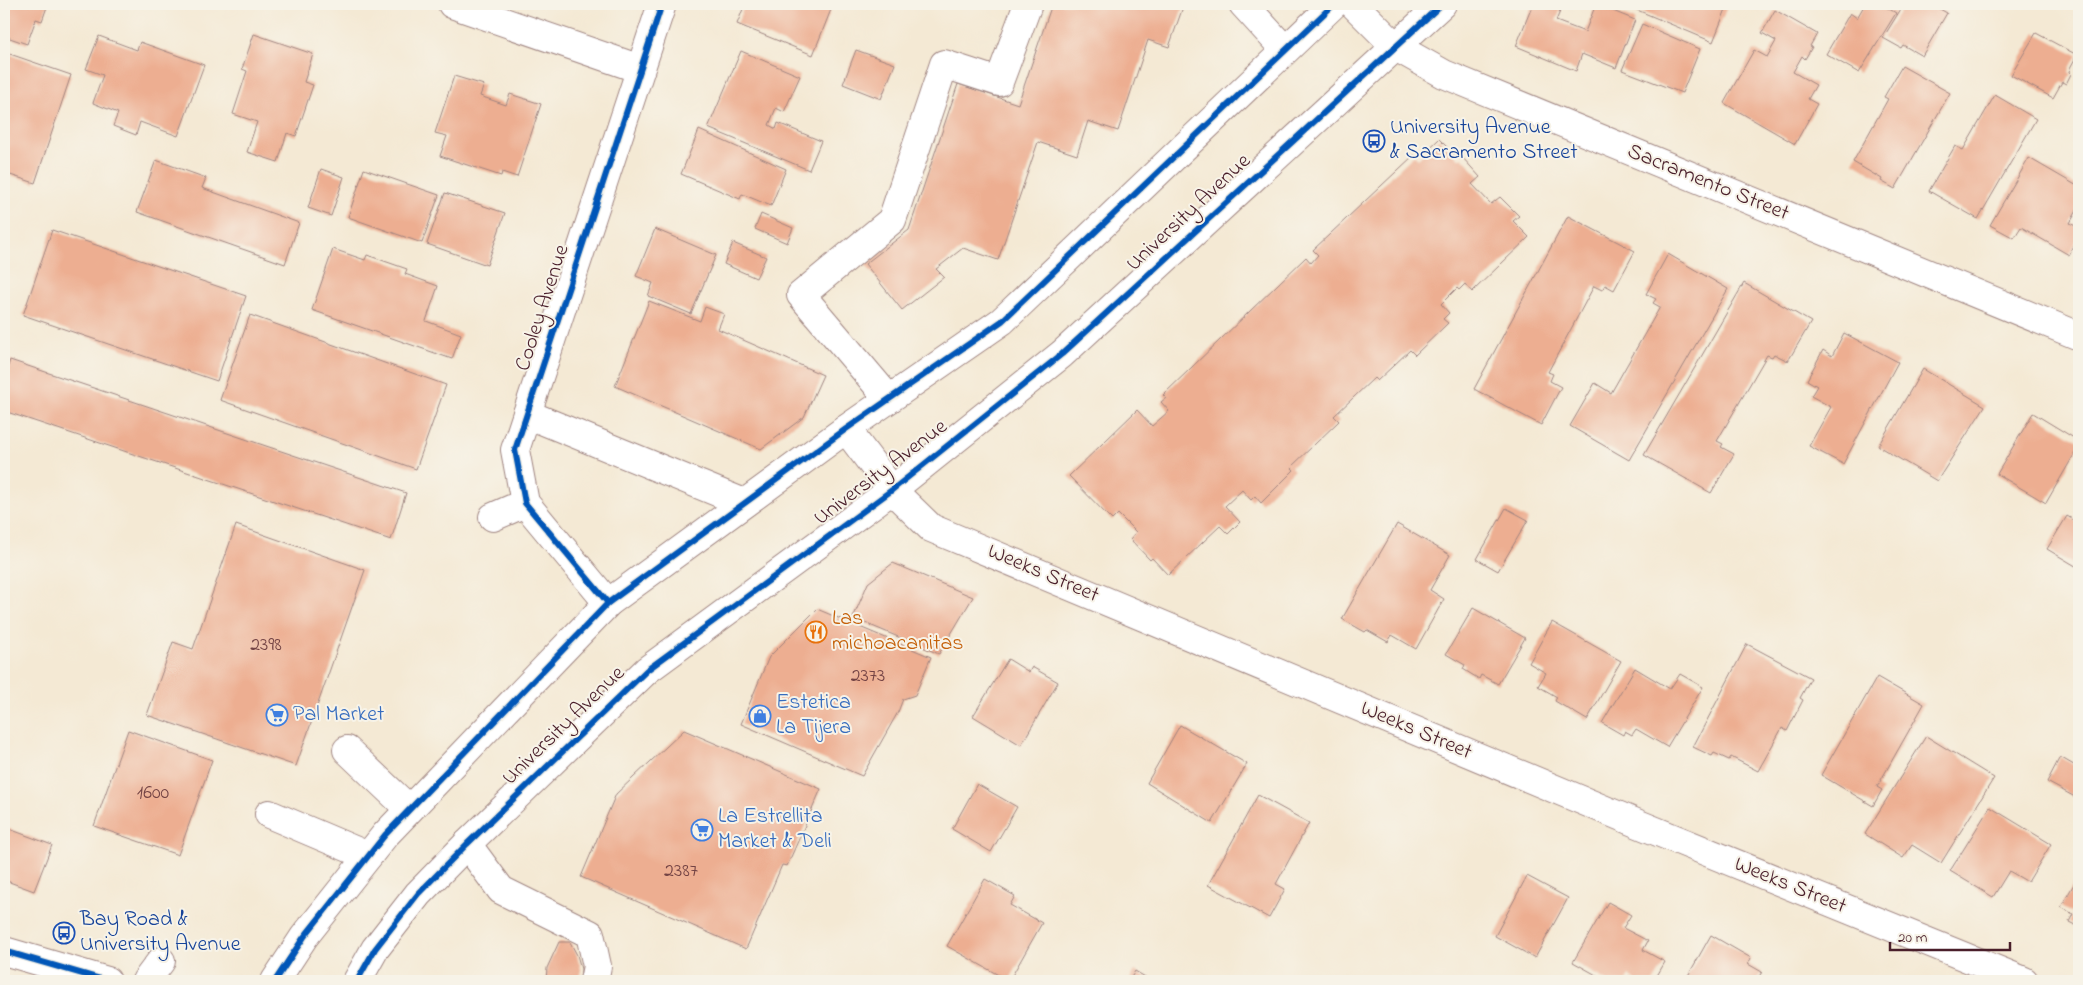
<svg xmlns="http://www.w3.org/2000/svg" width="2083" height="985" font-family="'Indie Flower',sans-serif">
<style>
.building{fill:#edae91}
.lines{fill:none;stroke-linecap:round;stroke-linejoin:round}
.minor-casing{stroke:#9f8480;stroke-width:30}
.major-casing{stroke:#9f8480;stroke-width:30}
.minor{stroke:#fff;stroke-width:28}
.major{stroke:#fff;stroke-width:28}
.cycleway-casing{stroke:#f7f3e8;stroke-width:9}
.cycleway{stroke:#0057b8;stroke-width:6}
.labels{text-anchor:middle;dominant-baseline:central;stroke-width:4;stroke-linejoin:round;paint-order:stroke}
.number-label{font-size:20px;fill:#734344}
.transit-label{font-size:22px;fill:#164399;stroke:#f7f3e8;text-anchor:start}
.street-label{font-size:22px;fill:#4a1f2b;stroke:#f7f3e8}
.food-label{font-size:22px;fill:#c56008;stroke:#f7f3e8;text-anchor:start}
.shop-label{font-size:22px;fill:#366cbe;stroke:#f7f3e8;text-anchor:start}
</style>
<rect width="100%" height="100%" fill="#f7f3e8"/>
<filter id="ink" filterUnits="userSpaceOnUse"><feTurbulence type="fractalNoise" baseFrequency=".02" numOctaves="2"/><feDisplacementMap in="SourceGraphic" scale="10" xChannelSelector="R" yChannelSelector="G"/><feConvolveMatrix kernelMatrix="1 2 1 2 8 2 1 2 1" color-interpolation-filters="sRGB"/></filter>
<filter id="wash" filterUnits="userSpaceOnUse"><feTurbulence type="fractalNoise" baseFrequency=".0096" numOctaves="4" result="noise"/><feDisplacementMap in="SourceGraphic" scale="20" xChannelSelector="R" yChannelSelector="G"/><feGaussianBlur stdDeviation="1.12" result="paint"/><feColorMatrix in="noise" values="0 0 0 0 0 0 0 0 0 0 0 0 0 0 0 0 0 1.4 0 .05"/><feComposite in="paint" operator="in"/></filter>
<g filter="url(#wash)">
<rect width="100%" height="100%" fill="#f4e9d4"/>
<g id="blocks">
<g class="building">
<polygon points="4,4 48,4 42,21 36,19 27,44 4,36"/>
<polygon points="745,4 823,4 832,7 813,55 737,24"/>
<polygon points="1052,4 1184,4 1169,47 1148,40 1118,131 1088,121 1077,155 1038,142 998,260 963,248 936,269 944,277 902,310 865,264 909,230 958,84 1018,104"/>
<polygon points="1533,4 1563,4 1556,21 1585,32 1596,4 1635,20 1616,68 1582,54 1576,71 1516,46"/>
<polygon points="1623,4 1728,4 1713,42"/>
<polygon points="1865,4 1881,4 1896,13 1859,73 1826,54 1850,13 1857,18"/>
<polygon points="1904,4 1931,4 1947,13 1922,56 1903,45 1901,48 1883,38"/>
<polygon points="1775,10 1817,34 1810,46 1812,47 1805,59 1802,56 1793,72 1816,85 1808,99 1817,104 1795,144 1724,103 1754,50 1767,57 1776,41 1762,33"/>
<polygon points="1642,24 1700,49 1682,93 1622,70"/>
<polygon points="2036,33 2077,55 2070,68 2069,72 2071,74 2066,84 2062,82 2053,98 2011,75"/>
<polygon points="254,34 313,54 304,82 313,85 296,136 287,133 278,162 247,152 257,122 233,114 247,71 242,69"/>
<polygon points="99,36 137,50 140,42 204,65 178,136 140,122 136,135 113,126 118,113 93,103 103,75 86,69"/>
<polygon points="856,50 895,64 881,99 843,84"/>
<polygon points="741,51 800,76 784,112 776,108 769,125 776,129 778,123 821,141 809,170 708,128"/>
<polygon points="4,52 71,75 35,183 4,173"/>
<polygon points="1902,66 1950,93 1895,189 1881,181 1882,179 1853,162 1888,99 1884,97"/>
<polygon points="454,76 484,85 480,96 506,105 510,94 541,104 517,177 502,172 501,176 440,156 447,136 435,133"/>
<polygon points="1995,95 2036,119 1978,219 1929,191 1955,146 1963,150"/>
<polygon points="699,130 786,169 771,206 742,194 740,199 681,174"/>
<polygon points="1439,139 1459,159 1462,157 1480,177 1472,184 1491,204 1500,197 1519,216 1513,221 1529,237 1472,292 1465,284 1459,290 1457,288 1441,304 1449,313 1443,319 1448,323 1415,355 1410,350 1377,381 1374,378 1334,416 1339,421 1291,467 1294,470 1261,503 1255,496 1251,500 1242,490 1225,506 1240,522 1228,534 1220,526 1168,575 1152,558 1150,560 1130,539 1136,532 1118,514 1112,520 1069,476 1137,410 1152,426 1169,411 1161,402 1166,398 1163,395 1306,257 1311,263 1318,255 1313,250 1414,155 1418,159"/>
<polygon points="2029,158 2079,187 2079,207 2070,223 2079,228 2079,236 2069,255 2021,227 2014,238 1990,225"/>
<polygon points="156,160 206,178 202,188 299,223 285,264 137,212"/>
<polygon points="321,169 344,177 331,216 308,208"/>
<polygon points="364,169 439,195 422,243 348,217"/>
<polygon points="445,193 505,213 487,265 427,244"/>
<polygon points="761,214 793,228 787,243 755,229"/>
<polygon points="1568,216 1635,251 1614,290 1605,285 1602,290 1594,286 1548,372 1553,374 1550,381 1561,387 1541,425 1474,389"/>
<polygon points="655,229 716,255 691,314 648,296 653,283 636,276"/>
<polygon points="52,230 246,296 217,381 23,315"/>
<polygon points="733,243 766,257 756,278 724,264"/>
<polygon points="333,249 365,260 367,255 407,269 405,274 438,286 426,321 461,334 452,359 312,310"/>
<polygon points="1668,254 1728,289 1629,460 1570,426 1595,383 1611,393 1660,307 1653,303 1656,299 1646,294"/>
<polygon points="1744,283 1811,322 1788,361 1774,354 1772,357 1767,355 1717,441 1723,444 1721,447 1734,454 1711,493 1644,455"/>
<polygon points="649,301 700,321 705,307 724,314 718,329 823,375 804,417 761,449 615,386"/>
<polygon points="250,315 446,385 416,469 220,400"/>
<polygon points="1844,333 1898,362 1843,464 1809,446 1831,407 1811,396 1817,386 1807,380 1823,350 1832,356"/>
<polygon points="10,360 406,493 391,540 4,411 4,378"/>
<polygon points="1923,369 1985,406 1937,481 1878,446"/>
<polygon points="2033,413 2079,441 2079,446 2046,503 1997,474"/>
<polygon points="1506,508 1528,520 1498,571 1477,559"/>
<polygon points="2067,516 2079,523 2079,568 2047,549"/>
<polygon points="1397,524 1450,555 1430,590 1444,599 1416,649 1392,635 1388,642 1367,630 1365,632 1342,619"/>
<polygon points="236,525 365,570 296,766 147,715 173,642 193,649"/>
<polygon points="893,563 973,597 939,654 853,618 868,583"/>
<polygon points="1473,608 1525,638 1498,684 1481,675 1479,679 1463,669 1465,665 1446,654"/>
<polygon points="817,609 931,657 915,695 903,699 898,712 862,776 741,724 769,657"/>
<polygon points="1552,622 1621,661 1587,720 1555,701 1557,697 1538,686 1546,673 1529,663"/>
<polygon points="1747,644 1811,678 1800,698 1803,700 1787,731 1782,728 1758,771 1731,757 1729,760 1714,753 1712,756 1693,747"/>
<polygon points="1008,659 1029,672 1032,667 1058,682 1021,745 973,716"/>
<polygon points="1635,668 1670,689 1680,674 1703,687 1667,747 1636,729 1632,735 1625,731 1623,735 1602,723"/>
<polygon points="1877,677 1924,704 1877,787 1882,790 1873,806 1821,775"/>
<polygon points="1180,725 1247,764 1212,823 1147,783"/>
<polygon points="128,730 212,760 178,855 94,826"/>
<polygon points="684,730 821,789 787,866 782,865 746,949 581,877 616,794"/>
<polygon points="1926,736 1994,778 1941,863 1912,845 1903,858 1865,834"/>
<polygon points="2060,757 2079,768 2079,789 2075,797 2047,782"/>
<polygon points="977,784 1017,807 991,852 952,829"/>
<polygon points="1258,795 1309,823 1276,884 1285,889 1269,918 1208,885"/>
<polygon points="1990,807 2051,844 2028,882 2009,871 1993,897 1950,871"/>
<polygon points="4,827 52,845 34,891 4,880"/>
<polygon points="2079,875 2079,927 2069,922 2073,914 2061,907"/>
<polygon points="1527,876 1568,898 1535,958 1495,936"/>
<polygon points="985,879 1015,896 1010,905 1042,923 1009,981 947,946"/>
<polygon points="1608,902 1631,915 1623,928 1648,941 1643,950 1665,962 1654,981 1638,981 1629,976 1626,981 1607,981 1573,962"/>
<polygon points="1711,935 1751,958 1748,964 1762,972 1756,981 1685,981"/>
<polygon points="559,942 570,942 577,955 581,969 580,981 546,981 547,968"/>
<polygon points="1135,971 1152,981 1129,981"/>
</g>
</g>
</g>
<g filter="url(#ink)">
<use href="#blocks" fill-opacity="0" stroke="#9f8480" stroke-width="1"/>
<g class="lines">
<g class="minor-casing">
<g id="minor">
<polyline points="452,4 640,69"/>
<polyline points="1243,4 1285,50"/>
<polyline points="1353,4 1396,47 1444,74 2079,336"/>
<polyline points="889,399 801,295 892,220 944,64 999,82 1028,4"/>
<polyline points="527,414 744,503"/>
<polyline points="846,429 892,490 931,528 1641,825 2024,981"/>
<polyline points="493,517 525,503"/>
<polyline points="608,603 525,503 515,450 662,4"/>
<polyline points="347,750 409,809"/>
<polyline points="269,814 368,856"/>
<polyline points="467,844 501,890 590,934 597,966 594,981"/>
<polyline points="146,981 161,961"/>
</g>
</g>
<g class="major-casing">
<g id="major">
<polyline points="4,951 107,981"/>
<polyline points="275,981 304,937 385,835 608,603 846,429 1002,321 1334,4"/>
<polyline points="357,981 375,949 418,894 467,844 647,670 892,490 1062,354 1442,4"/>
</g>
</g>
<use href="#minor" class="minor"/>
<use href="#major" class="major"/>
<g class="cycleway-casing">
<g id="cycleway">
<polyline points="608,603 525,503 515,450 662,4"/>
<polyline points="4,951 107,981"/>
<polyline points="275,981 304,937 385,835 608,603 846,429 1002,321 1334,4"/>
<polyline points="357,981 375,949 418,894 467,844 647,670 892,490 1062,354 1442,4"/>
</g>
</g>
<use href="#cycleway" class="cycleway"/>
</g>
</g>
<defs>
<g id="bus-ring" transform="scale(1.125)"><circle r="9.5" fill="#f7f3e8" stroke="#1a4fb4" stroke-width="1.5"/><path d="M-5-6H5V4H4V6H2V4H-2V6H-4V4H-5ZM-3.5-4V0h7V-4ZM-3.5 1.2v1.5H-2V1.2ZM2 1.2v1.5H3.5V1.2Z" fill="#1a4fb4"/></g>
<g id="restaurant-ring" transform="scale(1.125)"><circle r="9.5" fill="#f7f3e8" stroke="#e8710a" stroke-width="1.5"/><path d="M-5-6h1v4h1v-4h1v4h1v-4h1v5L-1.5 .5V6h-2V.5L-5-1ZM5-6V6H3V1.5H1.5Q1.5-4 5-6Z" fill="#e8710a"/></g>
<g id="supermarket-ring" transform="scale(1.125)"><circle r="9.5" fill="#f7f3e8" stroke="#3f7fe0" stroke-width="1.5"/><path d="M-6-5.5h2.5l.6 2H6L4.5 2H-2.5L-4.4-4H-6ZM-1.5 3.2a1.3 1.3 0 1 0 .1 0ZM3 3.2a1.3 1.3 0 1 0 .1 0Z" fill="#3f7fe0"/></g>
<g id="shop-ring" transform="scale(1.125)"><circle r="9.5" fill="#f7f3e8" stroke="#3f7fe0" stroke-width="1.5"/><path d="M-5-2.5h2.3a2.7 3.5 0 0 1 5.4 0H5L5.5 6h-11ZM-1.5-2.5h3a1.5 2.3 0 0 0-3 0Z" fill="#3f7fe0"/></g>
</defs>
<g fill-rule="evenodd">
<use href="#bus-ring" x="1374" y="141"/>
<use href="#restaurant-ring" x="816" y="632"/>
<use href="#supermarket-ring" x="277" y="715"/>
<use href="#shop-ring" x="760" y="716"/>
<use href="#supermarket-ring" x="702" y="830"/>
<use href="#bus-ring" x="64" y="933"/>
</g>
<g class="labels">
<g class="number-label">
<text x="266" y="645">2398</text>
<text x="868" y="676">2373</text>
<text x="153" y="793">1600</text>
<text x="681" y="871">2387</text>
</g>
<g class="transit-label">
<text x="1390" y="128">University Avenue<tspan x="1390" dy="25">&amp; Sacramento Street</tspan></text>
<text x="80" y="920">Bay Road &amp;<tspan x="80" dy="25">University Avenue</tspan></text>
</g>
<g class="street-label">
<text transform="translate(1708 183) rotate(22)">Sacramento Street</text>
<text transform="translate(1189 213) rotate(-43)">University Avenue</text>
<text transform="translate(543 308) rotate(-72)">Cooley Avenue</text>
<text transform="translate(881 473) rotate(-37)">University Avenue</text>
<text transform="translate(1043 574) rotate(23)">Weeks Street</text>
<text transform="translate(564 726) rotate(-44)">University Avenue</text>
<text transform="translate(1416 731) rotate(23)">Weeks Street</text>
<text transform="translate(1790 886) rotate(22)">Weeks Street</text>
</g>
<g class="food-label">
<text x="832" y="619">Las<tspan x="832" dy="25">michoacanitas</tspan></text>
</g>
<g class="shop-label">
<text x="776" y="703">Estetica<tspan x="776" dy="25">La Tijera</tspan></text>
<text x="293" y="715">Pal Market</text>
<text x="718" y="817">La Estrellita<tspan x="718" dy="25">Market &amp; Deli</tspan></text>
</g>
</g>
<rect width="2083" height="985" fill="none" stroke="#f7f3e8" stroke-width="20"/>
<path d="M1890 942v8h120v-8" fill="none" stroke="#4a1f2b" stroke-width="2.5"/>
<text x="1898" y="942" font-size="15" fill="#4a1f2b" stroke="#f7f3e8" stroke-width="4" paint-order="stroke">20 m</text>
</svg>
